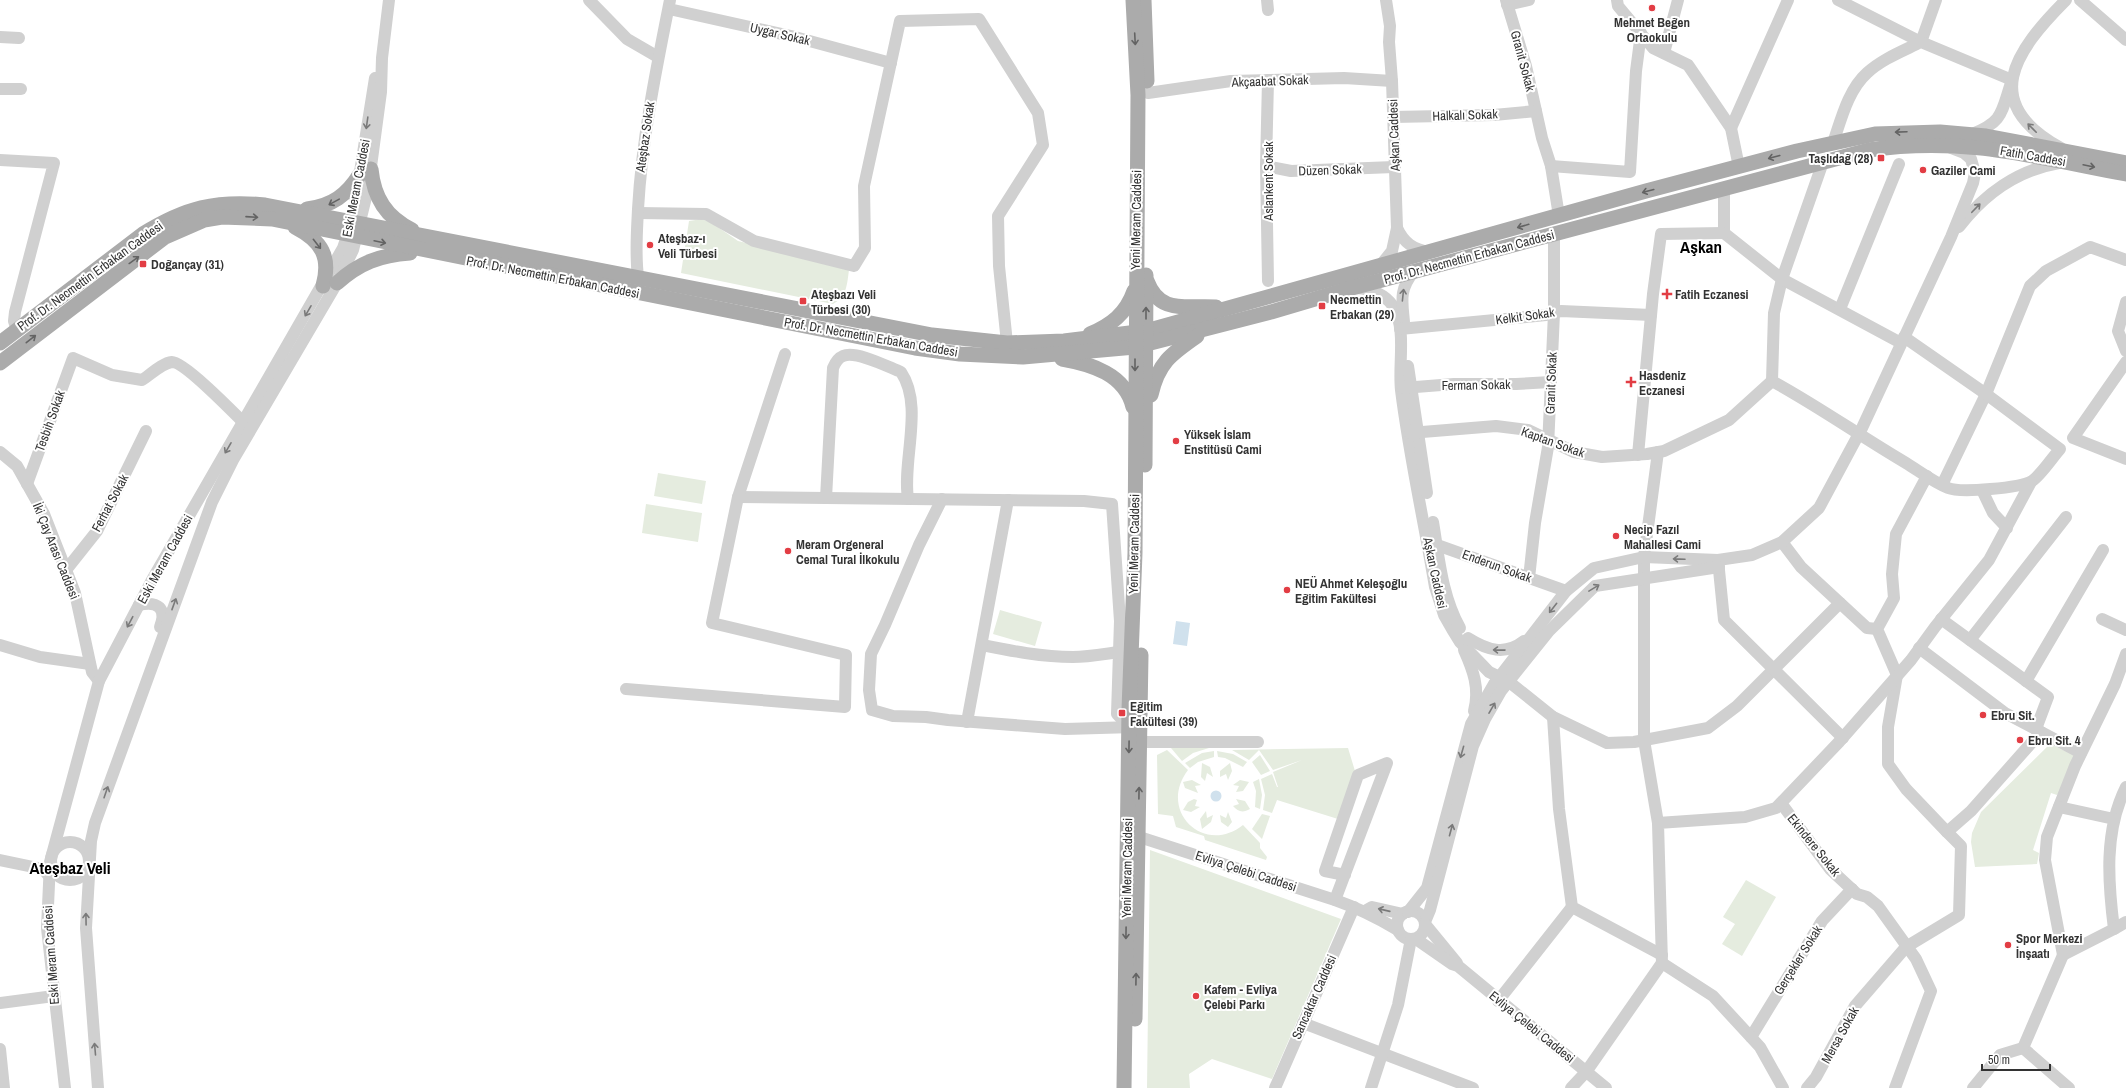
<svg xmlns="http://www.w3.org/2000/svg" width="2126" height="1088" font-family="'Archivo Narrow',sans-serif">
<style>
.green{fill:#e5ecdf}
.water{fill:#d0e1ed}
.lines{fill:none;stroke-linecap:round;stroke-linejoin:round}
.minor{stroke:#d0d0d0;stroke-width:12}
.major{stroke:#ababab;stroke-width:15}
.oneway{stroke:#636363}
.oneway2{stroke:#7a7a7a}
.poi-dot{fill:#e23d44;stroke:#fff;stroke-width:1.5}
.labels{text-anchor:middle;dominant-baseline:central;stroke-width:4;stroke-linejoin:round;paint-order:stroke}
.poi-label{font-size:13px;font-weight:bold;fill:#333;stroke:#fff;text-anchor:start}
.street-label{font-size:13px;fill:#333;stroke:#fff}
.district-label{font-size:17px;font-weight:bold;fill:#000;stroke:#fff}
</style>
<rect width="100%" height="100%" fill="#fff"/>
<g class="green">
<path d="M702,219L712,223L738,241L845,267L849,270C847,284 847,297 833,304L681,273L689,221Z"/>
<polygon points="658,473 706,481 702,504 654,496"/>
<polygon points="646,504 702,513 698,542 642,533"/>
<polygon points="1000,610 1042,622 1035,646 993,634"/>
<polygon points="2050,744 2076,756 2060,791 2057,795 2051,793 2033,850 2039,853 2037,864 1975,867 1971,842 1972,833 1981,812"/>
<polygon points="1178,746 1209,748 1193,753 1182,761 1171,748"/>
<polygon points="1348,748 1355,771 1338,819 1277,800 1272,813 1263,810 1265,795 1261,779 1272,774 1277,787 1278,787 1273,772 1302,760 1273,770 1259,750 1249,760 1232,750"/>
<path d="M1167,750L1188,770C1157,811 1204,856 1243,825L1260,843V848L1267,857L1266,860L1205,840L1204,836L1176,827L1173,816L1158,814L1157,755Z"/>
<polygon points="1214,751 1214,757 1198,762 1190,768 1185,763 1202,753"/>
<polygon points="1217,751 1233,754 1247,762 1243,767 1225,758 1218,757"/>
<polygon points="1260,755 1270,771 1261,775 1252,762"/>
<polygon points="1202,763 1210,767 1213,777 1207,773 1205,781 1201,777"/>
<polygon points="1230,763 1232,771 1228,780 1226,774 1220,777 1220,771"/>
<polygon points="1259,779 1262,795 1260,809 1255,807 1256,791 1253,782"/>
<polygon points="1192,780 1201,785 1195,786 1198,793 1185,788 1183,782"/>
<polygon points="1240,780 1249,782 1243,791 1236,792 1239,786 1233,785"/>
<polygon points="1194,799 1197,800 1195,806 1200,807 1191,812 1183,810 1188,802"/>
<path d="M1236,799L1245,801L1250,809C1243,813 1238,812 1233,806L1239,804Z"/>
<polygon points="1206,811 1207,818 1213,815 1211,822 1202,829 1200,819"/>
<polygon points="1228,812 1232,822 1228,827 1221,822 1220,815 1226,818"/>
<polygon points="1262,814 1270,816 1262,839 1252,829"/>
<polygon points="1150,850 1341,919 1272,1079 1212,1059 1189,1074 1190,1088 1147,1088"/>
<polygon points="1746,880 1776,897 1742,956 1722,944 1735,924 1723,917"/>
</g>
<g class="water">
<polygon points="1176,621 1190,623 1187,646 1173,644"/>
<circle cx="1216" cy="796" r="5.5"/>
</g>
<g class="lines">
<g class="minor">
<polyline points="589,0 627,39 658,57"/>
<polyline points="1267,0 1268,10"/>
<polyline points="1506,0 1526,66 1542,138 1551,166 1559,216"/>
<polyline points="1617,0 1618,6 1653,48 1688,65 1731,128 1739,167"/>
<polyline points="1838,0 1921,42 1936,0"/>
<polyline points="2080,0 2126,40"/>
<polyline points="1507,5 1529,0"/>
<polyline points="669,9 791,36 891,63"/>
<polyline points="0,37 19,38"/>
<polyline points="1664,53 1678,0"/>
<polyline points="1268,80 1266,166 1268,281"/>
<polyline points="0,89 21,89"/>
<polyline points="1148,93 1231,81 1344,78 1392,81"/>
<polyline points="1393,117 1494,115 1536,111"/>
<polyline points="1731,128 1788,0"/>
<path d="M1972,134C2003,122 2001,113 2011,83"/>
<path d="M1833,143C1841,120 1848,90 1867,73C1882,59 1903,51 1921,42L2012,80"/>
<path d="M2061,148C1978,103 2015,51 2066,0"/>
<polyline points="0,160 54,163 15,312 14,321 17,330"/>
<path d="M1823,162L1782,279L1774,313L1772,381C1818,406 1860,436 1906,463C1919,471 1933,482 1948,488C1960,493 2021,488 2032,481C2041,475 2052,458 2060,449L1986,394L1942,485"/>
<polyline points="1266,166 1291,171 1394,167"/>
<polyline points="1551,166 1630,172 1636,71 1641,33"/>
<polyline points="1724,189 1724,233 1782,279 1901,343"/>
<polyline points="638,213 706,214 754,241 854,266 865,248 864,186 900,21 979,19 1038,113 1043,145 998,216 999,266 1007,343"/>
<path d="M1959,227C1984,194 2018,170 2059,163"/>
<path d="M1397,228C1404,243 1413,249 1429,252"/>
<polyline points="1380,266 1392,251 1397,228 1392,81 1389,42 1390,26 1386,0"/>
<path d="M638,276C635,254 637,232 638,209C642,138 656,70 670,0"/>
<path d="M1356,288C1371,289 1384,293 1393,306C1407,330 1398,363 1401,390C1409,455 1424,521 1435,587L1444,615L1452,629L1460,642L1489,672L1508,681L1553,717L1607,743L1634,742L1708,728L1737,706L1840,603"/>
<polyline points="2126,302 2118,331 2126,351"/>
<polyline points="1840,309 1899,164"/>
<path d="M1404,322C1402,300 1399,290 1414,271"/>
<polyline points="1400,329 1546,315 1561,311 1651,315"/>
<polyline points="1904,337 1986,394 2030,286 2046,271 2090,247 2126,260"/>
<polyline points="2126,362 2073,438 2126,459"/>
<polyline points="1408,366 1427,493"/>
<polyline points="1403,388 1454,384 1516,384 1551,382"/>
<polyline points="1410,433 1496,426 1528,430 1574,452 1602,457 1647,454 1664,451 1729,420 1772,381"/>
<polyline points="0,452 17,466 44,514 75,593 92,672 99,681"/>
<polyline points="1658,452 1644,557 1644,740 1658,823"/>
<polyline points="1638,455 1653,294 1661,234 1724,233"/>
<polyline points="1927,476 1896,534 1892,574 1894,598 1877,629 1897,675 1888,727 1888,764 1906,789 1947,832 1971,811 2041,732"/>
<path d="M27,484L73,358L112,375L142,380C150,375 162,363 172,362C184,362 232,411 243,422"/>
<polyline points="1982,490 1993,513 2007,528"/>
<polyline points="738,497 1084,501 1112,504 1120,621 1117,714 1129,727"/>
<path d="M826,498L833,368C835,363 838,358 843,356C856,350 888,367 901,372C924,406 902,460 908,499"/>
<polyline points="942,499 919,545 885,625 871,654 869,690 872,710 893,716 926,717 948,720 1065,729 1134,727"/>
<path d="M1433,522C1439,558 1442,596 1460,628"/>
<polyline points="1782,542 1801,567 1867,628 1877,629"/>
<polyline points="1432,545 1437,545 1566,591"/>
<polyline points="1718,560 1724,620 1843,738"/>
<polyline points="66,570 97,531 146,431"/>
<polyline points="1529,578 1535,523 1548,447 1554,313 1554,235"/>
<path d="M139,605C158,601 167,608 160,627"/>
<polyline points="1941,619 2048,697 2036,729"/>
<polyline points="2102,619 2126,630"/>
<path d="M1468,638C1487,650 1505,656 1524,641"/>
<polyline points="1970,640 2066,517"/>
<polyline points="0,645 40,657 90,664"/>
<path d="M982,645C1012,651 1042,657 1073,657C1088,657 1104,654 1119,652"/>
<polyline points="1919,648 2005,713 2081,753"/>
<path d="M1464,650C1473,670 1480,688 1474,711"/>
<path d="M2126,654L2115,684L2075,766L2047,837L2045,860L2063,955L2114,929C2108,882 2104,831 2126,787"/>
<polyline points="2026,681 2103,550"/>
<polyline points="626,689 845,707 846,655 712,623 738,497 785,354"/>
<polyline points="1553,717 1559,809 1572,907 1662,955"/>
<polyline points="967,722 1008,500"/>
<polyline points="1140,742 1258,742"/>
<polyline points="1781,803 1830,869 1857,894 1867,897 1878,906 1916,959 1931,991 1895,1088"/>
<polyline points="2059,807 2114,819"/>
<path d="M1130,834L1335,900C1358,908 1378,918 1398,930"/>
<circle cx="70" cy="861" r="19"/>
<polyline points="0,860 43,869 49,876"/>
<polyline points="1335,900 1387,763 1358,775 1325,871 1345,875"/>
<polyline points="1365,911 1372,907 1403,914"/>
<circle cx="1411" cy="925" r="14"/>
<polyline points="1408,912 1427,888 1471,724 1494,684 1566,591 1594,568 1644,557 1718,560 1752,555 1782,542 1819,508 1862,428 1951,237 1973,183 1975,173 1971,159 1964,153 1951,148"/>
<polyline points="1425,922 1430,910 1473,746 1485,719 1501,691 1549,631 1595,586 1719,567"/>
<polyline points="1425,924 1457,963"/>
<polyline points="2114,929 2126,922"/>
<polyline points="1416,939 1452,964 1458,966 1606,1088"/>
<polyline points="2063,955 2023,1048 2069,1088"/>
<polyline points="1498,1001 1572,907"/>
<polyline points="0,1003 54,996"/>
<polyline points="1303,1023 1473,1088"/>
<polyline points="1751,1037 1822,921 1852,889"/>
<polyline points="0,1049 4,1088"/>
<polyline points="65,1088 47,928 50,862 99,681 152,580 343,248 352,222 375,78"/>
<polyline points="98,1088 86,928 91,841 95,823 212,502 233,460 337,283 353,250 368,189 381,92 382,58 389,0"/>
<polyline points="1275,1088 1354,907"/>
<polyline points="1371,1088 1398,1005 1411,939"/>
<polyline points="1571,1088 1586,1072 1662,963"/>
<polyline points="1783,1088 1760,1047 1713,996 1662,963 1658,823 1745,817 1776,808 1839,742 1911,660 1935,627 1989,560 2031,482"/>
<polyline points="1807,1088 1816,1077 1855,1006 1906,947 1959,915 1961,846 1947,832"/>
<polyline points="1973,1088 2000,1055 2023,1048"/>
</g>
<g class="major">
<polyline points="1144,0 1147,81"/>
<path d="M371,169C374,198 386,217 412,230"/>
<path d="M307,209C332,206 347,195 360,174"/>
<path d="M295,227C322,241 331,257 323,286"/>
<path d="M1147,281C1160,315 1185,305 1216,307"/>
<path d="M337,283C359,263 380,255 410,253"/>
<path d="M1090,334C1111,325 1126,314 1134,291"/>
<path d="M0,343L143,234C185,208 216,200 265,205L932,335L1007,343L1064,341L1146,331L1646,191L1797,151L1875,134L1940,132L1986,136L2126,163"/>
<path d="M1062,359C1091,364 1125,374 1133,407"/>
<path d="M0,363L165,237L204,220L222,217L272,219L915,348L960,354L1023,357L1135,347L1271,312L1352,288L1869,150C1964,136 2035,157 2126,174"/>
<path d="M1151,395C1158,363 1171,354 1197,336"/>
<polyline points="1145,465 1146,275"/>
<polyline points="1135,1019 1141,655"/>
<polyline points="1124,1088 1129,709 1135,553 1138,95 1133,0"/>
</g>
</g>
<defs><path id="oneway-shaft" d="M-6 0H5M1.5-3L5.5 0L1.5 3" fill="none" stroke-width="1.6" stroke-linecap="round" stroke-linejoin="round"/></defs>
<g class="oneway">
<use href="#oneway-shaft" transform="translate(1135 39) rotate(87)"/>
<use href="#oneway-shaft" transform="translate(1901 132) rotate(178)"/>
<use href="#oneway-shaft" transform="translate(1774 157) rotate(165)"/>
<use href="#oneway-shaft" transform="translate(2089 166) rotate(12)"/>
<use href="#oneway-shaft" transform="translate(1648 191) rotate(165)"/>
<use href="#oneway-shaft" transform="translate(334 202) rotate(151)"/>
<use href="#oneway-shaft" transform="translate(252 217) rotate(4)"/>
<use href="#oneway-shaft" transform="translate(1523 226) rotate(164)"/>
<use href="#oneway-shaft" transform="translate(380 242) rotate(12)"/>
<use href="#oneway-shaft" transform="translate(317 244) rotate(52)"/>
<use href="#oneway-shaft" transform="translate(134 260) rotate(-36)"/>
<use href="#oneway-shaft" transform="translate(1146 313) rotate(-90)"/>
<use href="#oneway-shaft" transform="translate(31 339) rotate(-38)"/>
<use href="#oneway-shaft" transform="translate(1135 365) rotate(90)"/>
<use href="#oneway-shaft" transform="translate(1129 747) rotate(91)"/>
<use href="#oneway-shaft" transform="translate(1139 793) rotate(-89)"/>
<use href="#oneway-shaft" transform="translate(1126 933) rotate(91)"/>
<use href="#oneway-shaft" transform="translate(1136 979) rotate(-89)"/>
</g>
<g class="oneway2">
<use href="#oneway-shaft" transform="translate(367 123) rotate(98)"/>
<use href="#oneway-shaft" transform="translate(2032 128) rotate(-135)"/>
<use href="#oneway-shaft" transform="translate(1976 208) rotate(-46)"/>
<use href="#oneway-shaft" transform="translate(1403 295) rotate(-84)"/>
<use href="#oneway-shaft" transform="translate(308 311) rotate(120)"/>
<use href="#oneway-shaft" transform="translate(228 448) rotate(120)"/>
<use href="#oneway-shaft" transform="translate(1679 559) rotate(-178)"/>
<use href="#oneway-shaft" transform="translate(1594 588) rotate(-31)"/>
<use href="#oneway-shaft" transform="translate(174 604) rotate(-70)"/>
<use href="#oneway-shaft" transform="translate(1553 608) rotate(128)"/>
<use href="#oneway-shaft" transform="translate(130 622) rotate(118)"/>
<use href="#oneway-shaft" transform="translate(1499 650) rotate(-179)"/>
<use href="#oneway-shaft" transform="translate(1492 708) rotate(-60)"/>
<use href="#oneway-shaft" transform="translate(1462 752) rotate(106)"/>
<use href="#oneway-shaft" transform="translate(106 792) rotate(-71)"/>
<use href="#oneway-shaft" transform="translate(1451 830) rotate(-75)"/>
<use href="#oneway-shaft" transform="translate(1384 910) rotate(-167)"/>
<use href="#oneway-shaft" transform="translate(86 919) rotate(-91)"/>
<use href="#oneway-shaft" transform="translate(95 1049) rotate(-95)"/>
</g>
<g class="poi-dot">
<circle cx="1652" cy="8" r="4"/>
<rect x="1877" y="154" width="8" height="8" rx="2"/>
<circle cx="1923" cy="170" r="4"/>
<circle cx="650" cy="245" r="4"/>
<rect x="139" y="260" width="8" height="8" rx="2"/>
<path d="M1665 288h4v4h4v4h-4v4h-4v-4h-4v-4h4z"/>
<rect x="799" y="297" width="8" height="8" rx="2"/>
<rect x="1318" y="302" width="8" height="8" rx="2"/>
<path d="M1629 376h4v4h4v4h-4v4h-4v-4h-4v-4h4z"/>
<circle cx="1176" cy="441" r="4"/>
<circle cx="1616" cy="536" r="4"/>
<circle cx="788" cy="551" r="4"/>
<circle cx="1287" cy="590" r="4"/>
<rect x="1118" y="709" width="8" height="8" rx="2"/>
<circle cx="1983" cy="715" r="4"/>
<circle cx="2020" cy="740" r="4"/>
<circle cx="2008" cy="945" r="4"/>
<circle cx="1196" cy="996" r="4"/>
</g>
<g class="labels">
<g class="poi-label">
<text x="1652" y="22" text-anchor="middle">Mehmet Beğen<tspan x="1652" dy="15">Ortaokulu</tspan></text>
<text x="1873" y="158" text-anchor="end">Taşlıdağ (28)</text>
<text x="1931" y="170">Gaziler Cami</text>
<text x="658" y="238">Ateşbaz-ı<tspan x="658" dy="15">Veli Türbesi</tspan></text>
<text x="151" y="264">Doğançay (31)</text>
<text x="811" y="294">Ateşbazı Veli<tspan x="811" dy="15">Türbesi (30)</tspan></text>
<text x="1675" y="294">Fatih Eczanesi</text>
<text x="1330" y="299">Necmettin<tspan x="1330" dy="15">Erbakan (29)</tspan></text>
<text x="1639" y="375">Hasdeniz<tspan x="1639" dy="15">Eczanesi</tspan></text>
<text x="1184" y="434">Yüksek İslam<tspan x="1184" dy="15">Enstitüsü Cami</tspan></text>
<text x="1624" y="529">Necip Fazıl<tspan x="1624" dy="15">Mahallesi Cami</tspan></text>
<text x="796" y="544">Meram Orgeneral<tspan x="796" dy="15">Cemal Tural İlkokulu</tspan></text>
<text x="1295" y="583">NEÜ Ahmet Keleşoğlu<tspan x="1295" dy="15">Eğitim Fakültesi</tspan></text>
<text x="1130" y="706">Eğitim<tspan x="1130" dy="15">Fakültesi (39)</tspan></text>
<text x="1991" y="715">Ebru Sit.</text>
<text x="2028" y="740">Ebru Sit. 4</text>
<text x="2016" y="938">Spor Merkezi<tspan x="2016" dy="15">İnşaatı</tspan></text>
<text x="1204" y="989">Kafem - Evliya<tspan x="1204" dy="15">Çelebi Parkı</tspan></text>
</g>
<g class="street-label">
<text transform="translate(780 34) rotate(13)">Uygar Sokak</text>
<text transform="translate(1523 61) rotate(75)">Granit Sokak</text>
<text transform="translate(1270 81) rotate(-2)">Akçaabat Sokak</text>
<text transform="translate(1465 115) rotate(-2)">Halkalı Sokak</text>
<text transform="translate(1394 135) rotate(-92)">Aşkan Caddesi</text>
<text transform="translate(645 137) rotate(-82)">Ateşbaz Sokak</text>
<text transform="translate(2033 156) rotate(10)">Fatih Caddesi</text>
<text transform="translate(1330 170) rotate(-2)">Düzen Sokak</text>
<text transform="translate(1268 181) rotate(-90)">Aslankent Sokak</text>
<text transform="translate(356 188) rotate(-79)">Eski Meram Caddesi</text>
<text transform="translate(1136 220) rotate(-89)">Yeni Meram Caddesi</text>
<text transform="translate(1469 257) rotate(-15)">Prof. Dr. Necmettin Erbakan Caddesi</text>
<text transform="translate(90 276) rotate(-36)">Prof. Dr. Necmettin Erbakan Caddesi</text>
<text transform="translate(553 277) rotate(11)">Prof. Dr. Necmettin Erbakan Caddesi</text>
<text transform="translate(1525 316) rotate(-8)">Kelkit Sokak</text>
<text transform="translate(871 337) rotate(10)">Prof. Dr. Necmettin Erbakan Caddesi</text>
<text transform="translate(1551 383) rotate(-88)">Granit Sokak</text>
<text transform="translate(1476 385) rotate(-1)">Ferman Sokak</text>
<text transform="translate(50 421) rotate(-70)">Tesbih Sokak</text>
<text transform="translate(1553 442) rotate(20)">Kaptan Sokak</text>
<text transform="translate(110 503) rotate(-62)">Ferhat Sokak</text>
<text transform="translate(1134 544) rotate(-89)">Yeni Meram Caddesi</text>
<text transform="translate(56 551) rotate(68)">İki Çay Arası Caddesi</text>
<text transform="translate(165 559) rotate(-61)">Eski Meram Caddesi</text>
<text transform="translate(1497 566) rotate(20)">Enderun Sokak</text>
<text transform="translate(1435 573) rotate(78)">Aşkan Caddesi</text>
<text transform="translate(1814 845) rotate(51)">Ekindere Sokak</text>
<text transform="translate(1127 868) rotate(-89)">Yeni Meram Caddesi</text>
<text transform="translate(1246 871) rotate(18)">Evliya Çelebi Caddesi</text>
<text transform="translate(51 955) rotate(-94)">Eski Meram Caddesi</text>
<text transform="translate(1798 960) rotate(-58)">Gerçekler Sokak</text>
<text transform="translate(1314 997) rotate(-66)">Sancaktar Caddesi</text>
<text transform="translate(1532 1027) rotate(39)">Evliya Çelebi Caddesi</text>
<text transform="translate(1840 1035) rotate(-61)">Mersa Sokak</text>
</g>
<g class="district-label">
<text x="1701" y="246">Aşkan</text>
<text x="70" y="867">Ateşbaz Veli</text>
</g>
</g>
<path d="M1982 1064v6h68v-6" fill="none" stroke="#333333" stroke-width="2"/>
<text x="1988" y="1064" font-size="12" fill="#333333" stroke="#ffffff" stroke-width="3" paint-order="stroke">50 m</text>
</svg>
